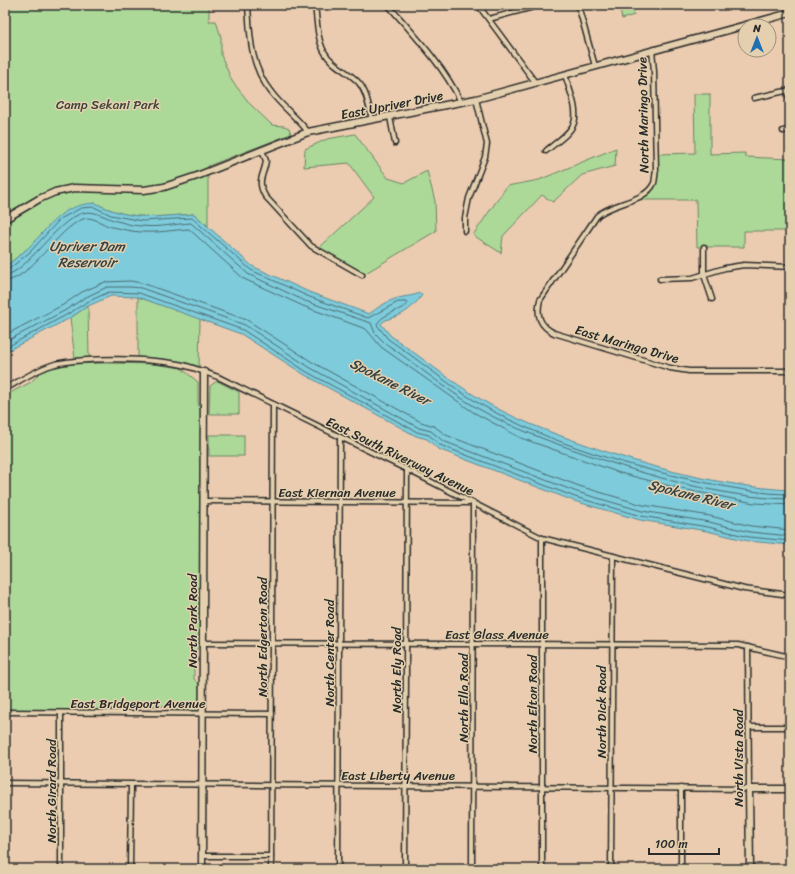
<svg xmlns="http://www.w3.org/2000/svg" width="795" height="874" font-family="Sriracha,sans-serif">
<style>
.green{fill:#acd998;stroke:#6c8262}
.water{fill:#7dcbdb;stroke:#5c8b95}
.lines{fill:none;stroke-linecap:round;stroke-linejoin:round}
.shore{stroke:#4c6b71;stroke-width:1}
.street-casing{stroke:#2b2b2b;stroke-width:7}
.secondary-casing{stroke:#2b2b2b;stroke-width:9}
.street{stroke:#e4d0ae;stroke-width:4}
.secondary{stroke:#e4d0ae;stroke-width:6}
.labels{text-anchor:middle;dominant-baseline:central;stroke-width:3;stroke-linejoin:round;paint-order:stroke}
.park-label{font-size:13px;fill:#3e453b;stroke:#e4d0ae}
.street-label{font-size:13px;fill:#2b2b2b;stroke:#e4d0ae}
.water-label{font-size:14px;font-style:italic;fill:#374345;stroke:#e4d0ae}
</style>
<rect width="100%" height="100%" fill="#ebccb0"/>
<filter id="ink" filterUnits="userSpaceOnUse"><feTurbulence type="fractalNoise" baseFrequency=".025" numOctaves="2"/><feDisplacementMap in="SourceGraphic" scale="8" xChannelSelector="R" yChannelSelector="G"/><feConvolveMatrix kernelMatrix="1 2 1 2 8 2 1 2 1" color-interpolation-filters="sRGB"/></filter>
<g filter="url(#ink)">
<g class="green">
<path d="M5,5H209V21H216L221,37V55L232,81L251,105L272,125L284,126L289,128L291,134L208,166V226L194,214C155,217 131,221 95,203L27,249L5,267Z"/>
<polygon points="619,5 631,5 634,15 622,19"/>
<path d="M694,94H710V154L745,153V157L790,159V231H744V247H697L696,200H638C660,187 658,177 658,154L695,153Z"/>
<polygon points="355,134 388,178 404,183 427,171 435,201 436,231 364,274 319,248 374,197 349,163 304,167 305,149 327,139"/>
<polygon points="616,148 615,166 582,175 553,202 542,195 503,236 501,253 473,235 507,186 539,180"/>
<polygon points="138,297 200,318 199,367 182,362 138,359"/>
<polygon points="88,306 89,358 75,359 70,318"/>
<polygon points="106,363 154,364 181,368 198,382 198,403 202,415 200,643 194,656 194,679 199,684 200,704 194,712 174,711 168,706 115,706 109,711 5,710 5,400 8,394 31,382 42,371 69,364"/>
<polygon points="217,381 239,392 239,414 209,414 210,386"/>
<rect x="209" y="435" width="35" height="21"/>
</g>
<path class="water" d="M95,203C131,221 155,217 194,214L252,266L309,292L369,314C377,308 387,301 398,298C406,296 413,296 420,293L422,295C417,303 407,312 398,316C392,318 385,319 381,324L391,336C421,357 450,381 482,400C514,419 549,432 584,444C651,468 720,486 790,490V545L748,541L707,531L640,520L574,501L438,449L427,439L416,436L305,375L241,334L138,297L111,296L88,306L70,318L5,352V267C12,261 20,255 27,249C50,227 59,205 95,203Z"/>
<g class="lines">
<g class="shore">
<path d="M5,270L9,269L30,252L60,219L81,208L94,207L111,215L142,221L192,218L251,270L307,296L368,318L398,302H406L407,305C398,311 379,316 377,325L388,339C419,360 448,385 480,404C547,443 636,469 712,484C738,489 763,494 790,494"/>
<path d="M5,275C26,274 56,220 83,213C95,209 108,220 121,222C127,224 135,226 142,226C158,228 174,224 191,223L248,274L305,301L371,323L375,333L385,343C416,364 445,389 477,408C512,428 548,441 586,454C648,476 724,498 790,499"/>
<path d="M5,281C30,280 57,229 83,219C93,215 102,225 112,227C122,229 133,232 142,232C158,233 173,230 189,229L244,279L303,306L366,329L381,347L473,412L521,438L620,473L682,489L754,503L790,505"/>
<polyline points="5,335 63,305 82,292 105,282 130,281 142,283 247,320 312,362 421,422 434,426 446,435 579,486 643,505 710,516 751,526 790,530"/>
<polyline points="5,342 66,310 84,298 107,287 130,287 141,288 245,325 309,367 419,428 431,431 443,441 577,492 642,511 709,522 750,532 790,536"/>
<polyline points="5,348 68,314 87,302 109,292 139,293 243,330 307,372 417,432 429,435 440,445 575,497 641,516 708,527 749,537 790,541"/>
</g>
<g class="street-casing">
<g id="street">
<path d="M248,5C250,36 250,66 271,92C282,107 297,117 308,132"/>
<path d="M315,5C317,20 317,40 325,53C333,67 349,71 359,83C367,92 369,108 372,120"/>
<path d="M388,5C415,36 443,65 461,102"/>
<polyline points="478,5 535,82"/>
<polyline points="578,5 595,66"/>
<polyline points="787,5 789,14"/>
<polyline points="489,19 541,5"/>
<path d="M652,50L654,71L656,170C655,174 655,180 654,183C645,203 612,202 597,216L540,300C536,316 540,326 554,333L670,368L689,371H790"/>
<polyline points="788,91 790,103"/>
<polyline points="754,98 790,90"/>
<polyline points="390,117 395,143"/>
<polyline points="783,131 790,130"/>
<path d="M262,150L266,161C264,176 256,180 265,196L311,246L362,275"/>
<path d="M546,151C555,143 570,134 574,123C579,109 568,87 565,74"/>
<polyline points="465,231 465,218 469,198 485,157 487,144 476,99"/>
<polyline points="704,247 704,275 712,299"/>
<polyline points="660,279 692,278 725,268 744,265 790,267"/>
<path d="M5,389C21,380 37,369 55,364C86,357 151,358 183,365C195,368 207,373 218,377L414,473L542,538L744,589L790,595"/>
<polyline points="204,501 469,503"/>
<polyline points="203,643 738,645 790,657"/>
<polyline points="5,712 272,714"/>
<polyline points="749,727 790,727"/>
<polyline points="5,783 749,789 748,647"/>
<polyline points="202,856 271,856"/>
<polyline points="61,869 61,713"/>
<polyline points="130,869 131,785"/>
<polyline points="271,869 273,405"/>
<polyline points="338,869 340,438"/>
<polyline points="405,869 407,470"/>
<polyline points="472,869 473,504"/>
<polyline points="542,869 542,538"/>
<polyline points="611,869 613,556"/>
<polyline points="681,869 681,788"/>
</g>
</g>
<g class="secondary-casing">
<g id="secondary">
<polyline points="5,219 39,199 55,192 74,188 144,190 164,187 197,176 308,132 476,99 790,13"/>
<polyline points="202,869 204,372"/>
<polyline points="750,869 749,789 790,789"/>
</g>
</g>
<use href="#street" class="street"/>
<use href="#secondary" class="secondary"/>
</g>
</g>
<g class="labels">
<g class="park-label">
<text x="108" y="104">Camp Sekani Park</text>
</g>
<g class="street-label">
<text transform="translate(392 105) rotate(-11)">East Upriver Drive</text>
<text transform="translate(643 115) rotate(-91)">North Maringo Drive</text>
<text transform="translate(627 344) rotate(16)">East Maringo Drive</text>
<text transform="translate(400 456) rotate(26)">East South Riverway Avenue</text>
<text x="337" y="492">East Kiernan Avenue</text>
<text transform="translate(192 621) rotate(-90)">North Park Road</text>
<text x="497" y="634">East Glass Avenue</text>
<text transform="translate(262 637) rotate(-90)">North Edgerton Road</text>
<text transform="translate(329 653) rotate(-90)">North Center Road</text>
<text transform="translate(396 670) rotate(-90)">North Ely Road</text>
<text transform="translate(463 698) rotate(-90)">North Ella Road</text>
<text x="138" y="703">East Bridgeport Avenue</text>
<text transform="translate(532 704) rotate(-90)">North Elton Road</text>
<text transform="translate(601 712) rotate(-90)">North Dick Road</text>
<text transform="translate(738 758) rotate(-90)">North Vista Road</text>
<text x="398" y="775">East Liberty Avenue</text>
<text transform="translate(51 791) rotate(-90)">North Girard Road</text>
</g>
<g class="water-label">
<text x="87" y="246">Upriver Dam<tspan x="87" dy="16">Reservoir</tspan></text>
<text transform="translate(390 382) rotate(27)">Spokane River</text>
<text transform="translate(691 495) rotate(14)">Spokane River</text>
</g>
</g>
<rect width="795" height="874" fill="none" stroke="#e4d0ae" stroke-width="20"/>
<rect x="10" y="10" width="775" height="854" fill="none" stroke="#2b2b2b" stroke-width="1.5" filter="url(#ink)"/>
<g transform="translate(757 38)"><circle r="19" fill="#e4d0ae" stroke="#9a8e7a"/>
<path d="M0-3L7 15L0 10L-7 15Z" fill="#1f6fb2"/>
<text y="-6" font-size="11" font-weight="bold" text-anchor="middle" fill="#2b2b2b">N</text>
</g>
<path d="M649 848v6h70v-6" fill="none" stroke="#2b2b2b" stroke-width="2"/>
<text x="655" y="848" font-size="12" fill="#2b2b2b" stroke="#e4d0ae" stroke-width="3" paint-order="stroke">100 m</text>
</svg>
